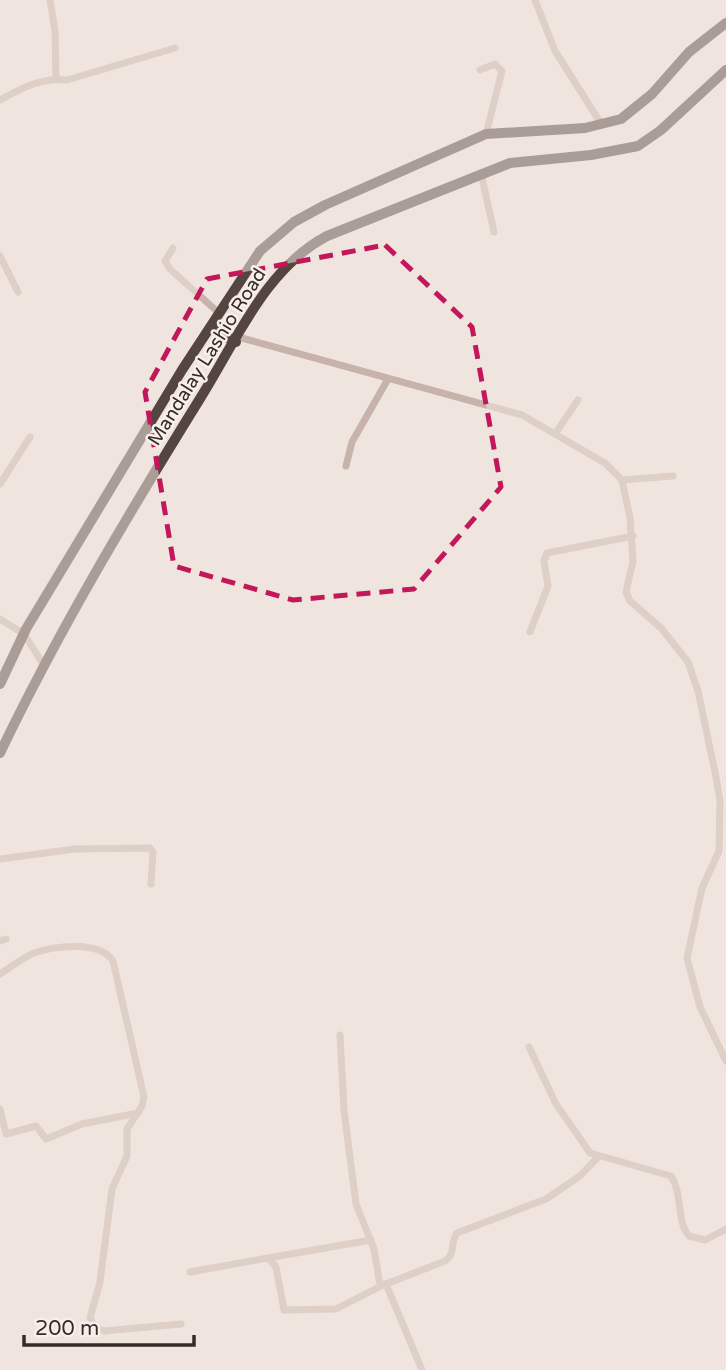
<svg xmlns="http://www.w3.org/2000/svg" width="726" height="1370" font-family="'Varela Round',sans-serif">
<style>
.lines{fill:none;stroke-linecap:round;stroke-linejoin:round}
.minor{stroke:#c7b3ab;stroke-width:7}
.highway{stroke:#554541;stroke-width:10}
.marked{fill:none;stroke:#c2185b;stroke-width:5;stroke-dasharray:14 9;stroke-linejoin:round}
.labels{text-anchor:middle;dominant-baseline:central;stroke-width:5;stroke-linejoin:round;paint-order:stroke}
.street-label{font-size:19px;fill:#352b29;stroke:#f8efea}
</style>
<rect width="100%" height="100%" fill="#f0e5de"/>
<g class="lines">
<g class="minor">
<polyline points="50,0 55,31 56,78"/>
<polyline points="535,0 555,51 602,125"/>
<polyline points="480,70 495,64 502,71 486,134"/>
<path d="M0,100C22,88 42,77 67,80L175,48"/>
<polyline points="481,173 494,232"/>
<polyline points="173,248 165,261 170,269 220,314"/>
<polyline points="0,256 18,292"/>
<polyline points="238,337 522,415 605,463 622,480 630,518 633,561 626,592 630,601 661,628 688,662 698,691 716,777 720,801 719,851 702,888 687,958 700,1007 726,1061"/>
<polyline points="555,434 578,400"/>
<polyline points="346,466 352,442 388,379"/>
<polyline points="622,480 673,476"/>
<polyline points="0,484 30,437"/>
<polyline points="0,619 24,634 43,664"/>
<polyline points="530,632 548,586 544,561 547,553 633,536"/>
<polyline points="0,859 75,849 150,848 153,852 151,884"/>
<polyline points="0,941 6,939"/>
<path d="M0,974C11,967 22,958 34,953C54,946 100,940 113,961L144,1097L142,1106L127,1129V1156L112,1189L100,1282L90,1318L96,1328L104,1331L181,1324"/>
<polyline points="340,1035 344,1110 356,1204 374,1249 380,1285"/>
<path d="M529,1047L556,1104L590,1153L671,1176C683,1194 676,1221 689,1236L705,1240L726,1229"/>
<polyline points="0,1109 6,1134 36,1126 46,1139 82,1124 138,1113"/>
<polyline points="268,1258 371,1240"/>
<polyline points="190,1272 268,1258 276,1267 284,1310 336,1309 385,1284"/>
<path d="M422,1370L386,1284L445,1261C456,1254 450,1242 457,1233L546,1199L580,1176L598,1157"/>
</g>
<g class="highway">
<polyline points="212,329 236,342"/>
<polyline points="0,684 26,629 182,370 260,251 294,222 325,205 486,134 585,128 621,119 652,94 689,52 726,23"/>
<path d="M0,753C59,630 129,513 201,397C236,341 266,268 327,236L510,163L591,155L638,146L661,130L726,70"/>
</g>
</g>
<path d="M0 0H726V1370H0ZM385,245L472,327L501,487L414,589L293,600L174,566L145,392L207,279Z" fill="#f0e5de" fill-opacity=".55" fill-rule="evenodd"/>
<path class="marked" d="M385,245L472,327L501,487L414,589L293,600L174,566L145,392L207,279Z"/>
<g class="labels">
<g class="street-label">
<text transform="translate(207 357) rotate(-58)">Mandalay Lashio Road</text>
</g>
</g>
<path d="M24 1335v10h170v-10" fill="none" stroke="#352b29" stroke-width="3.5"/>
<text x="35" y="1335" font-size="21" fill="#352b29" stroke="#f8efea" stroke-width="5" paint-order="stroke">200 m</text>
</svg>
